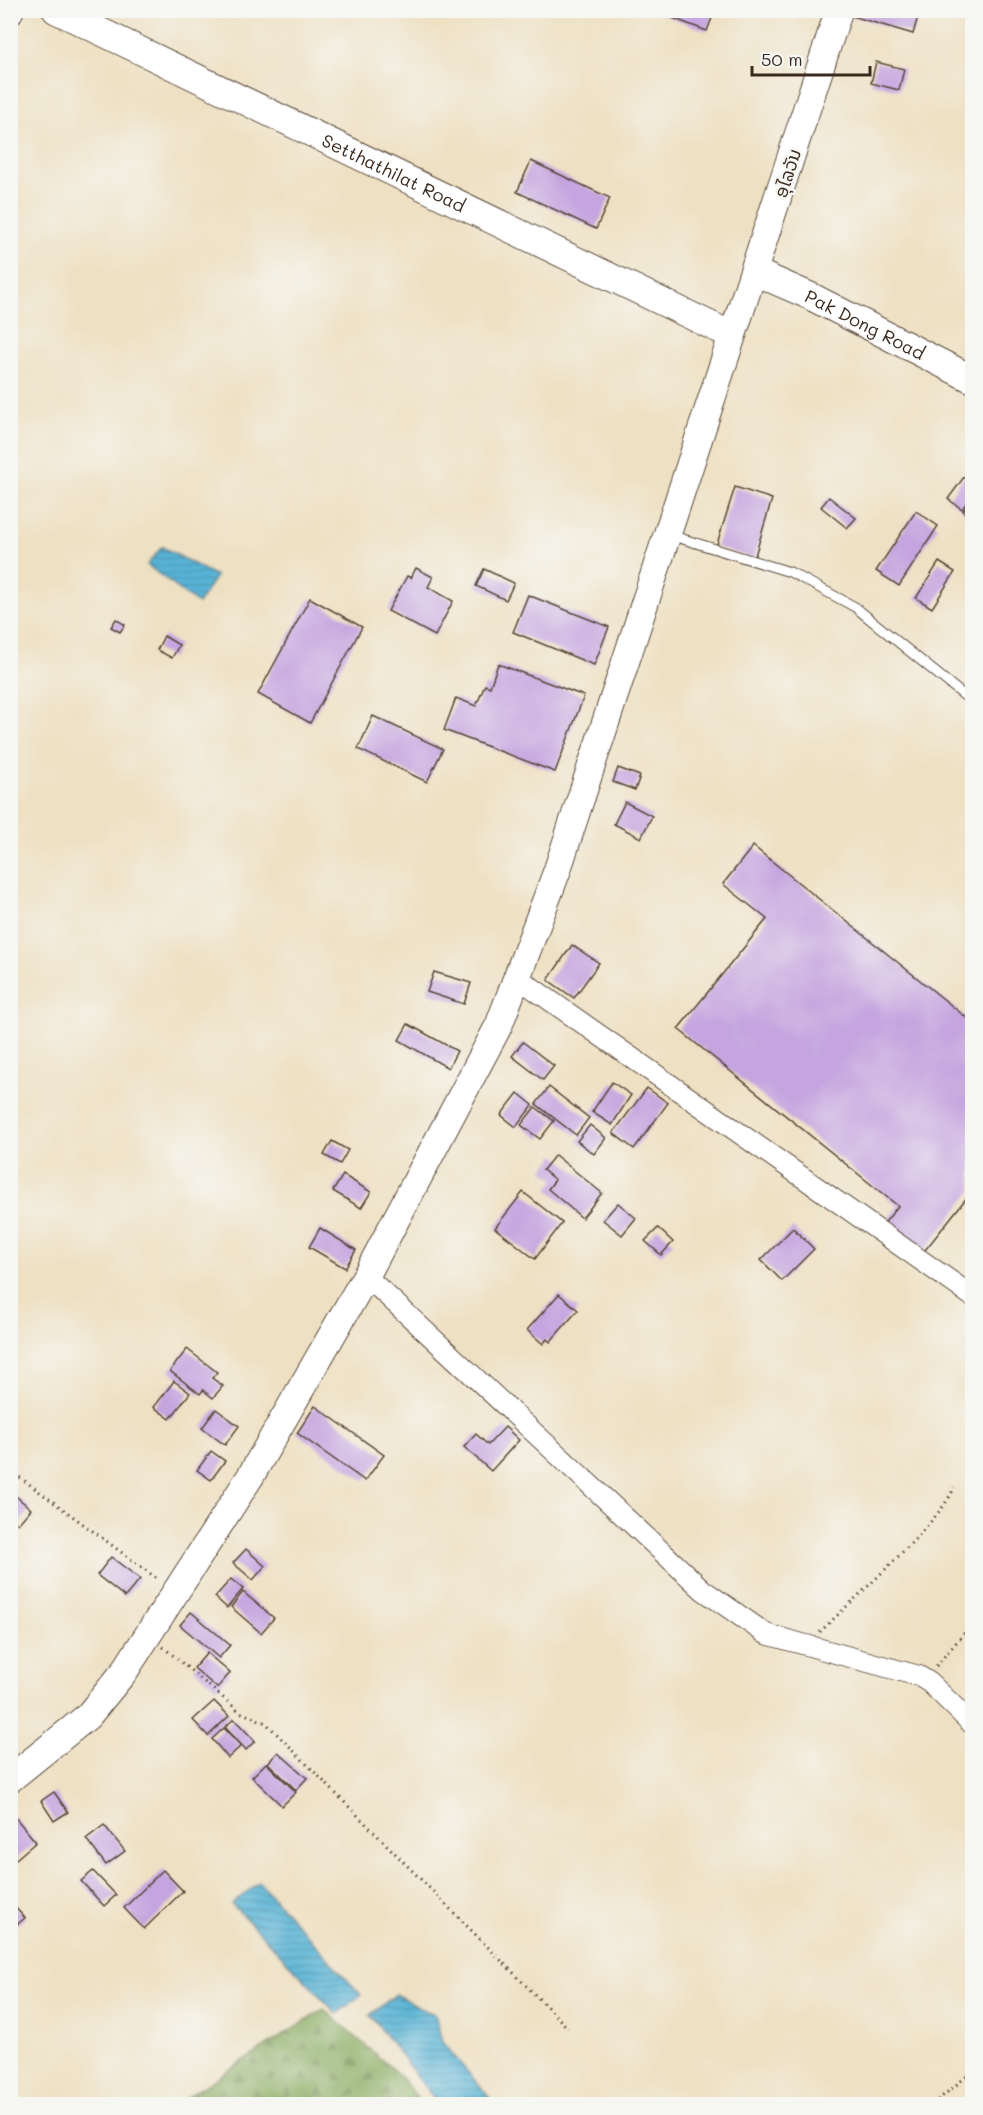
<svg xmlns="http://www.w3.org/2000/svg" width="983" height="2115" font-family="Mali,'Noto Sans Lao',sans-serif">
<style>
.forest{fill:url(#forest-firs);stroke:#606a3d;stroke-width:1.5}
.water{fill:url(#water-rules);stroke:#4a6f7a;stroke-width:1.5}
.building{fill:#c5a4df}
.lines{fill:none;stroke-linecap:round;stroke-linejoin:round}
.lane-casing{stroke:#564537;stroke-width:11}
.street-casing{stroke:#564537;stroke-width:22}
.secondary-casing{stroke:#564537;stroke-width:29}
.path{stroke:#564537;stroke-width:3;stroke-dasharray:1.5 4.5;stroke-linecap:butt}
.lane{stroke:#fff;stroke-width:9}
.street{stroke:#fff;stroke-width:20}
.secondary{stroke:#fff;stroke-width:27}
.labels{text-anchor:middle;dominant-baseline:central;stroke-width:5;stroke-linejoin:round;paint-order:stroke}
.street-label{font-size:18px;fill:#3b2a1e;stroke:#f6f6f2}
</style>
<defs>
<pattern id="forest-firs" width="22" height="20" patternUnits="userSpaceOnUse" patternTransform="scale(1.5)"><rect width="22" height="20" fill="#86a95c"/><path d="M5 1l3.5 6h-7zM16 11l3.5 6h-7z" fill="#6f8a4b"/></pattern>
<pattern id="water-rules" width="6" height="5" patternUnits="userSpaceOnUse" patternTransform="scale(1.5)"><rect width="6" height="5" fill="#59b4d7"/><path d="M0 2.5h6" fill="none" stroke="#4b93ae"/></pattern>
</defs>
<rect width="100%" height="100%" fill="#f6f6f2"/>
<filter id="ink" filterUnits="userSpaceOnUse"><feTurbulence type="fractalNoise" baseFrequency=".0167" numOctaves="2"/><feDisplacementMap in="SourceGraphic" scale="12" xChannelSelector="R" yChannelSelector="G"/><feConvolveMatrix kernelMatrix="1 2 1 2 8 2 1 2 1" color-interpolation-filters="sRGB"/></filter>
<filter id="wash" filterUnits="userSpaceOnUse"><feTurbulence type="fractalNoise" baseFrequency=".008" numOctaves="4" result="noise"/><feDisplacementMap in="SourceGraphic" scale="24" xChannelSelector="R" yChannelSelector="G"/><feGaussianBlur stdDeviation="1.35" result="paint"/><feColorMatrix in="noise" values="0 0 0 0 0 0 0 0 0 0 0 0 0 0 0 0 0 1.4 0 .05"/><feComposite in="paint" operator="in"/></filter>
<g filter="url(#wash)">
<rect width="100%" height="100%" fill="#eee0c2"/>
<polygon class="forest" points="324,2009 399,2075 422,2104 176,2104"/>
<g class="water">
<polygon points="162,547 216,576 198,604 147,565"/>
<polygon points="259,1882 361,1995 337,2014 232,1904"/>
<polygon points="396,1994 419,2008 435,2014 442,2042 495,2104 438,2104 370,2015"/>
</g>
<g id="blocks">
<g class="building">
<polygon points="651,10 715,10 707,31"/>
<polygon points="854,10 909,10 919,13 913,34 852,16"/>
<polygon points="876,62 904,69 899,90 871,83"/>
<polygon points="531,161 610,198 596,229 517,192"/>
<polygon points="972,466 972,495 962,509 948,499"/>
<polygon points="735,487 772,499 754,559 716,547"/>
<polygon points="829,497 856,518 847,528 821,507"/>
<polygon points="972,499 972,519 963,511"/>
<polygon points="916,511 938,526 899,586 876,571"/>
<polygon points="939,562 955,572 932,608 916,598"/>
<polygon points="416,568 433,577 428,587 453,601 435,636 388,611 407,576 411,578"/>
<polygon points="484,569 514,583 506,600 476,586"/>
<polygon points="528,595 609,627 594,665 513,632"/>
<polygon points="310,598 362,627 310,723 258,694"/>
<polygon points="116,619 125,625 120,632 111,627"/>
<polygon points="164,636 179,645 172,658 157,650"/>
<polygon points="498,664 584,696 555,772 444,730 456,698 476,706 485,685 490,687"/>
<polygon points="373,716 443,749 427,782 358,749"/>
<polygon points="618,768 640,776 635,790 613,782"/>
<polygon points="625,802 652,816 641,838 614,824"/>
<polygon points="753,846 972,1022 972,1191 922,1254 882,1226 898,1206 678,1029 767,919 723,884"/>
<polygon points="572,945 599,963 574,998 548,980"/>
<polygon points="434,972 471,983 464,1004 427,992"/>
<polygon points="408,1024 457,1051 448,1068 399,1040"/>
<polygon points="523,1042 554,1066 543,1080 512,1056"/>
<polygon points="612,1082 631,1095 612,1125 592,1112"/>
<polygon points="549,1087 589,1118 576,1135 536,1104"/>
<polygon points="647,1088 668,1103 634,1149 613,1133"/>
<polygon points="518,1093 533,1105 516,1127 501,1115"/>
<polygon points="535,1107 554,1121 540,1139 521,1125"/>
<polygon points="590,1125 606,1138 594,1154 577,1141"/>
<polygon points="332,1141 348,1150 340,1164 324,1155"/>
<polygon points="555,1155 602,1193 582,1218 548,1189 555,1180 543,1170"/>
<polygon points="343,1175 371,1192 361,1208 333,1191"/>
<polygon points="523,1192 562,1223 535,1259 495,1228"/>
<polygon points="618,1203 636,1218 622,1235 603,1220"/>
<polygon points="320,1228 356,1250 345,1268 309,1247"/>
<polygon points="658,1228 673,1242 661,1255 645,1241"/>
<polygon points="793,1228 814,1249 782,1281 761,1260"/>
<polygon points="559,1294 578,1310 550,1342 547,1339 543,1344 527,1330"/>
<polygon points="187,1349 217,1372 212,1378 223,1386 213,1398 203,1390 200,1394 170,1371"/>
<polygon points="174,1381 190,1393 170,1419 154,1407"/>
<polygon points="315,1406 384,1455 365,1481 297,1433"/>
<polygon points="216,1409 239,1426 225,1445 202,1428"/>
<polygon points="505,1427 519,1440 491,1471 464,1447 476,1434 488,1445"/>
<polygon points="211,1451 225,1461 211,1480 197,1470"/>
<polygon points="10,1491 31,1509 18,1524 10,1517"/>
<polygon points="246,1549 265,1566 253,1580 233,1563"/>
<polygon points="111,1557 140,1579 125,1597 97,1575"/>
<polygon points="231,1579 243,1589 227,1608 215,1597"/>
<polygon points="243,1592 274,1618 261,1633 231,1607"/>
<polygon points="191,1612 230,1645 219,1658 180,1625"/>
<polygon points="207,1653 230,1673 217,1688 194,1668"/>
<polygon points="214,1701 229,1716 208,1736 193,1720"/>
<polygon points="234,1719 255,1741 246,1750 225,1727"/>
<polygon points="224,1728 241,1746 228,1758 212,1739"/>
<polygon points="278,1752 307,1778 296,1790 268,1763"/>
<polygon points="266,1763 296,1792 282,1806 252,1777"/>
<polygon points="54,1792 68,1812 54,1821 41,1801"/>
<polygon points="14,1816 36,1842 16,1859 10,1852 10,1819"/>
<polygon points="104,1825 125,1851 106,1865 86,1839"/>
<polygon points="163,1870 183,1891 144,1929 124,1908"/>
<polygon points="93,1871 116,1895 104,1906 81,1881"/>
<polygon points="10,1902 25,1918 10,1930"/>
</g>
</g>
</g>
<g filter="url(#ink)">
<use href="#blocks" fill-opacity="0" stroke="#564537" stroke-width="1.5"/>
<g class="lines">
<g class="lane-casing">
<polyline id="lane" points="670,535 790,572 855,607 972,702"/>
</g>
<g class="street-casing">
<g id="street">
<polyline points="10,17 14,10"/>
<polyline points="518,978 972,1296"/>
<polyline points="366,1276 703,1590 766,1634 919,1676 930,1683 972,1724"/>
</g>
</g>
<g class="secondary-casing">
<g id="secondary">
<path id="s1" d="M56,10L731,335"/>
<path id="s2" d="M755,272L810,296L972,379"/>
<polyline points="10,1779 88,1716 124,1672 250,1477 366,1276 499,1025 557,871 839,10"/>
</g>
</g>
<g class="path">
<polyline points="10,1470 159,1580"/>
<path d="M820,1632C848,1604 945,1518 954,1487"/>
<polyline points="163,1647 240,1712 266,1723 568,2028"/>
<polyline points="936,1666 972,1624"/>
<polyline points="933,2104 972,2072"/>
</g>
<use href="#lane" class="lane"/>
<use href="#street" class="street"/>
<use href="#secondary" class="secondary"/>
</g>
</g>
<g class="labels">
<g class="street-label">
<text stroke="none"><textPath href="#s1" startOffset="375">Setthathilat Road</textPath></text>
<text transform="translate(787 173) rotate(-72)">ອຸໄລວັນ</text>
<text stroke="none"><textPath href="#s2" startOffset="122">Pak Dong Road</textPath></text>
</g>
</g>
<rect width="983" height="2115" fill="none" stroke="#f6f6f2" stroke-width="36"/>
<path d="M752 66v9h118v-9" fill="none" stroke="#3b2a1e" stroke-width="3"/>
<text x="761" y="66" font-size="18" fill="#3b2a1e" stroke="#f6f6f2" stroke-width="4.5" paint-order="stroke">50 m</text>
</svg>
